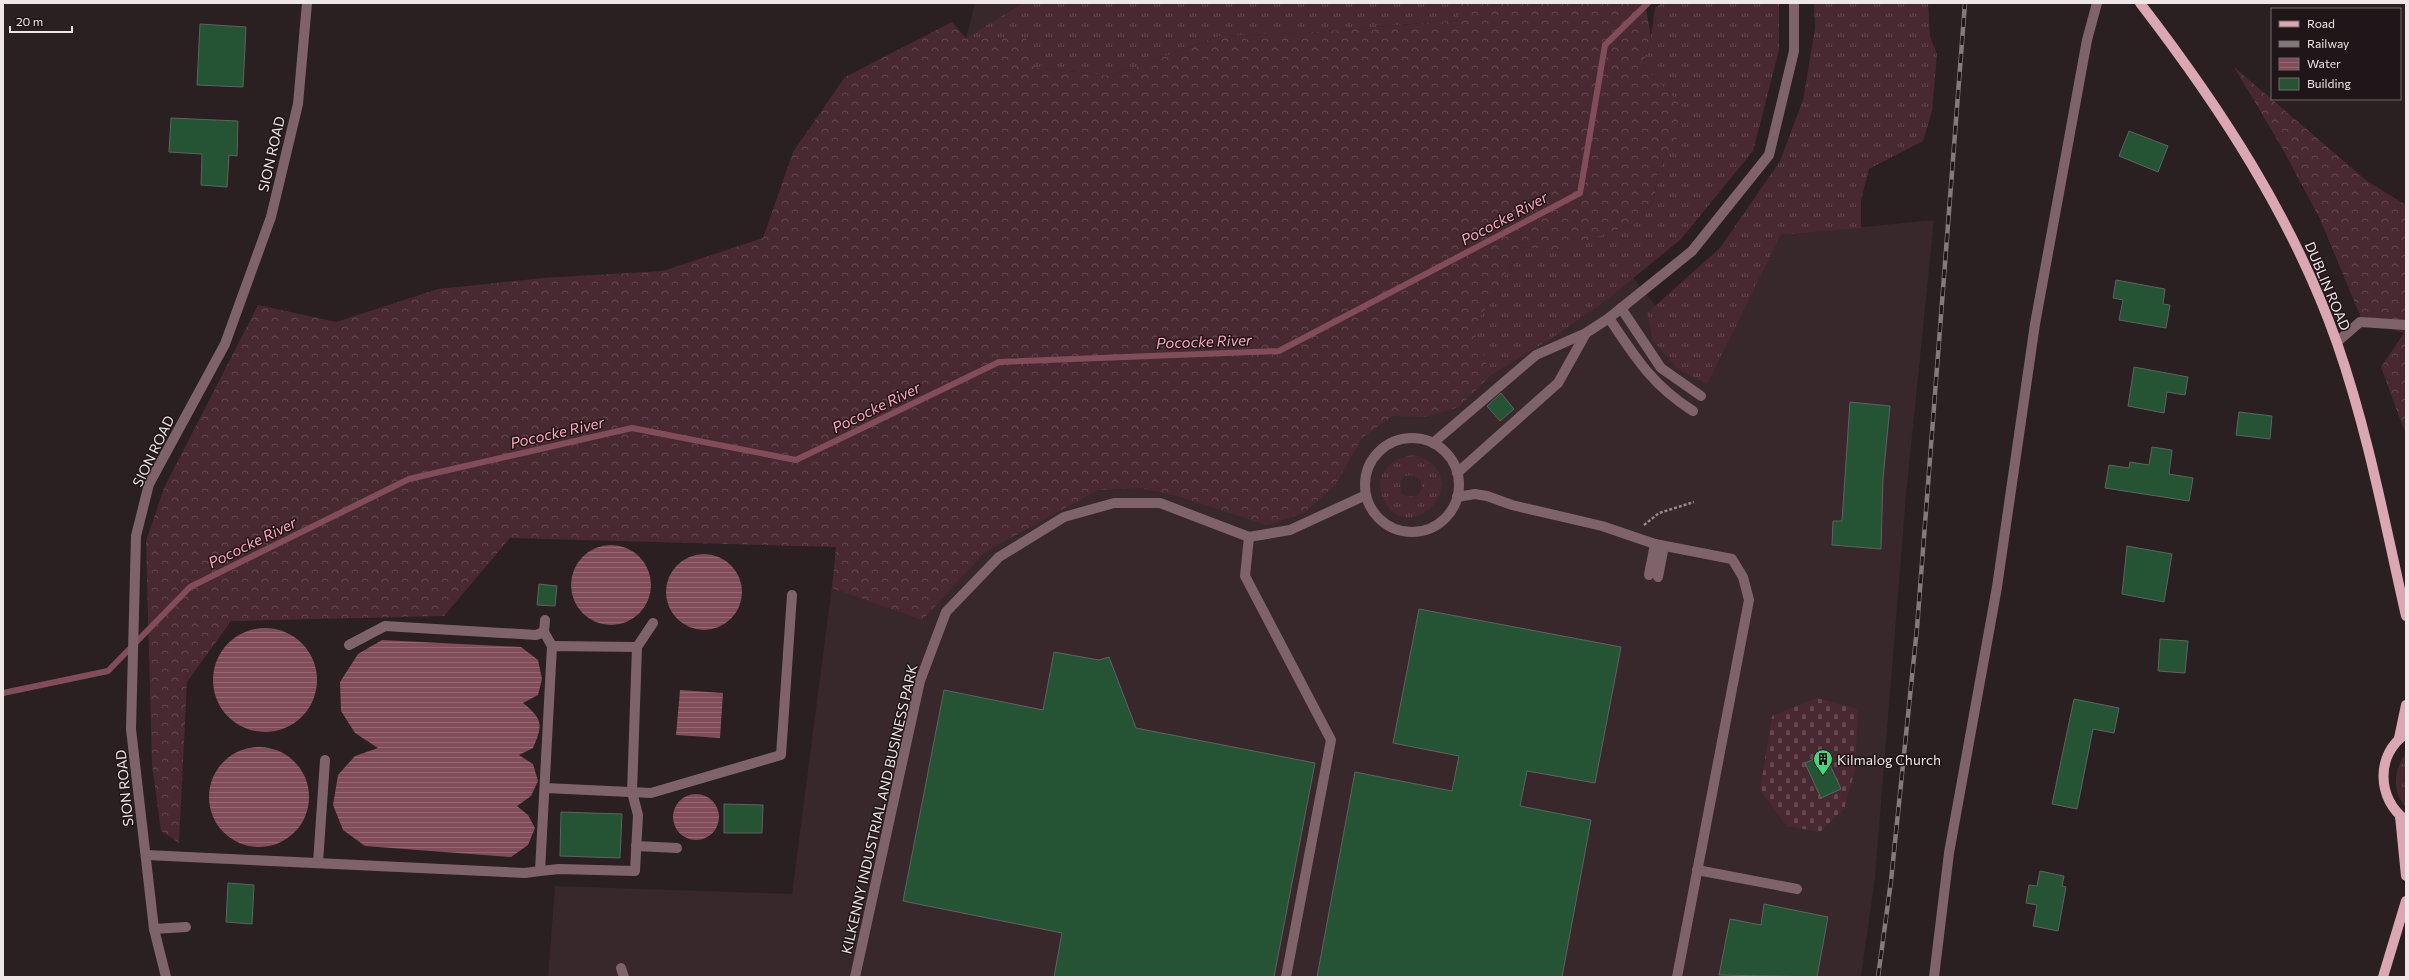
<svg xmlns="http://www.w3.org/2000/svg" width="2409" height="980" font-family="Commissioner,sans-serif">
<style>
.built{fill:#38272b}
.grass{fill:url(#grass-tufts);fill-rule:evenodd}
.forest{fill:url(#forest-crowns)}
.cemetery{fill:url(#cemetery-stones)}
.water{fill:url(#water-rules)}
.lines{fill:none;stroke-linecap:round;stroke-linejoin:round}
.stream{stroke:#824d5a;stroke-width:6}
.building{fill:#255434;stroke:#5b655d}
.path{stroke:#92898a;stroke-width:2.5;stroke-dasharray:3 2;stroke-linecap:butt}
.minor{stroke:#7e646a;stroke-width:10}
.major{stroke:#dba7b3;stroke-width:10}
.rail-casing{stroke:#847a7b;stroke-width:4.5}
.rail{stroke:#201518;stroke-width:3;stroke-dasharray:9;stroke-linecap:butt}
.labels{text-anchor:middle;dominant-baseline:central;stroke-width:3;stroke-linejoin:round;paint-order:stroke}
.street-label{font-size:14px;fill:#eee6e7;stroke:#201518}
.poi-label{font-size:14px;fill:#eee6e7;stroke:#201518;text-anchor:start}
.water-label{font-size:15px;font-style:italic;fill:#ffa8bd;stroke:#201518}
</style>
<defs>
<pattern id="grass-tufts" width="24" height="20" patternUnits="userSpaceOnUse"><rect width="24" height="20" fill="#492931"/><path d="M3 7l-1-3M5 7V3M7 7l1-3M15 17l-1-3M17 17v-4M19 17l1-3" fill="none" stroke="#64484f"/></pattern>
<pattern id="forest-crowns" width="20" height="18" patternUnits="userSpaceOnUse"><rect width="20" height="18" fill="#492931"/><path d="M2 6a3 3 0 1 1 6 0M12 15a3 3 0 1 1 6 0" fill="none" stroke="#64484f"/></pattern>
<pattern id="cemetery-stones" width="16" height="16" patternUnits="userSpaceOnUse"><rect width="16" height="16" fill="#492931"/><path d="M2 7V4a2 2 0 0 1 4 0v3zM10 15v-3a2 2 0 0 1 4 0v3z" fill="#64484f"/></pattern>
<pattern id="water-rules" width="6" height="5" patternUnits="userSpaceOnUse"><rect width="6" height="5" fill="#824d5a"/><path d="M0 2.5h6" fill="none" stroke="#946772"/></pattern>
</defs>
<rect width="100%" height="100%" fill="#2a1f21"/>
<g class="built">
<polygon points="975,3 1023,3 966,38"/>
<polygon points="1584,217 1711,374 1781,235 1934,220 1906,496 1875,878 1861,977 548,977 555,886 792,894 837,547 1465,300"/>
</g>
<g class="grass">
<polygon points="1023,3 1457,3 1460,20 1302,33 1220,36 1111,76 1034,67 966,38"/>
<polygon points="1662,3 1779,3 1779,50 1753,151 1681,239 1609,298 1552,338 1491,375 1473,329 1522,247 1559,250 1633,224 1654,200 1658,171 1678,135 1678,102 1643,66 1651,37 1655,8"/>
<polygon points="1814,3 1928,3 1930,37 1937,54 1932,111 1923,141 1869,169 1861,200 1861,228 1781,235 1707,384 1677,368 1653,340 1647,313 1720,248 1780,161 1803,100 1815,28"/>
<path d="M1415,455C1480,477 1409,551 1384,500C1371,476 1392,456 1415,455ZM1413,475L1421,481L1422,489L1418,495L1407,497L1401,493L1400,482L1405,476Z"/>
<path d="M2406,753V807C2391,791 2394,770 2406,753Z"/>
</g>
<g class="forest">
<polygon points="1457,3 1645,3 1651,37 1643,66 1678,102 1678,136 1658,171 1654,200 1633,224 1559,250 1522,247 1473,329 1491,375 1459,407 1426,417 1393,416 1362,438 1336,484 1304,513 1267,525 1177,496 1140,488 1098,490 985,552 922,620 832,588 836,547 510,538 444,616 231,621 187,682 179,843 161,831 152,765 146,541 164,488 258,305 336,322 438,289 543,278 663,271 763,238 793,152 845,77 952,22 966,38 1026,38 1034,67 1111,76 1220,36 1302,33 1460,20"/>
<polygon points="2234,67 2367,181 2406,205 2406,435 2381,367 2404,333 2362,320 2320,219 2281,146"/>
</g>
<polygon class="cemetery" points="1817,698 1858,709 1855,770 1844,809 1820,832 1787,826 1760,790 1772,716"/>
<g class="water">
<circle cx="611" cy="585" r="40"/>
<circle cx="704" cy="592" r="38"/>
<circle cx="265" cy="680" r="52"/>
<path d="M382,640L521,647L538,660L542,679L538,695L523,703C543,719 543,725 533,748L519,755L533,764L538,781L531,796L517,806L528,815L535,828L528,845L511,857L365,846L343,830L333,805L338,775L355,756L378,748L355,733L341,711L340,682L358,654Z"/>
<polygon points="680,690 723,693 720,738 676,735"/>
<circle cx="259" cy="797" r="50"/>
<circle cx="696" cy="817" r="23"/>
</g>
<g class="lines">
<polyline class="stream" points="3,693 108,671 190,587 409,479 632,428 796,460 999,362 1279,351 1580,193 1605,45 1648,3"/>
</g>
<g class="building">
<polygon points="200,24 246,27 243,87 197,85"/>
<polygon points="171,118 238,121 237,156 229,155 227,187 201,185 202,154 169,152"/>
<polygon points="2129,131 2168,146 2158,172 2119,156"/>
<polygon points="2116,280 2165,289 2163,304 2170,305 2166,328 2119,320 2123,300 2113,298"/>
<polygon points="2134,367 2188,377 2185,395 2167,392 2164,413 2128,406"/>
<polygon points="1501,393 1514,409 1500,421 1487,406"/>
<polygon points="1850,402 1890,406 1883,479 1881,549 1832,545 1833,521 1842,521"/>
<polygon points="2239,412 2272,416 2270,439 2236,435"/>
<polygon points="2152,447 2172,450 2169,474 2193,478 2189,501 2105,488 2109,465 2129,468 2130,462 2149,465"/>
<polygon points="2127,546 2172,554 2164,602 2122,594"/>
<polygon points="539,584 557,586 555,606 537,605"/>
<polygon points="1419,609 1621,647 1595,783 1527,771 1520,806 1591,820 1562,977 1317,977 1355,772 1452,791 1459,756 1393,743"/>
<polygon points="2160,639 2188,641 2185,673 2158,671"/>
<polygon points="1054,652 1099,660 1109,657 1136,728 1315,763 1274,977 1054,977 1062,933 903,901 944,690 1043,710"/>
<polygon points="2074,699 2119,708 2114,733 2093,729 2077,809 2052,804"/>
<polygon points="1825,754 1841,789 1821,798 1805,763"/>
<polygon points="724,804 763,805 762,833 724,833"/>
<polygon points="561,812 622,814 620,858 560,856"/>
<polygon points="2040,871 2064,876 2062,886 2066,887 2058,931 2033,926 2037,905 2026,903 2029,885 2037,886"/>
<polygon points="228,883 254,885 252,924 226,922"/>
<polygon points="1764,904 1828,917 1817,977 1719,975 1730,919 1761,925"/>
</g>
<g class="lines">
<polyline class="path" points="1644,525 1659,513 1694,502"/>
<g class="minor">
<polyline points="1621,308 1661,368 1701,396"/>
<path d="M1609,318C1635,357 1652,385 1693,411"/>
<polyline points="2337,342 2360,322 2406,325"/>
<circle cx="1412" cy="485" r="47"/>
<polyline points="1433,443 1536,355 1586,333 1609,318 1692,251 1769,155 1794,51 1794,3"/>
<polyline points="1457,473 1558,383 1586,333"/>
<polyline points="1457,497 1475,494 1487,496 1512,505 1602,526 1655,544 1732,559 1743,577 1749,600 1677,977"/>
<polyline points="1249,537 1245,576 1331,740 1286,977"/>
<polyline points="1649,575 1655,544"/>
<polyline points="1658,577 1664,546"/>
<polyline points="545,620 544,632 552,646"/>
<polyline points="349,645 385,626 536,635 544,632"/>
<polyline points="637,647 653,623"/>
<polyline points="545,788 651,793 781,755 792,595"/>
<polyline points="636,846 677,848"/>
<polyline points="146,855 525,873 540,871 552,646 637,647 632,792 638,815 635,871 559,869 540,871"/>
<polyline points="318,863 325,760"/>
<polyline points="1697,870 1797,889"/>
<polyline points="154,929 186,927"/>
<polyline points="621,968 624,977"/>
<polyline points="166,977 154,929 131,729 136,536 149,484 225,344 271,217 298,104 307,3"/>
<polyline points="855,977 920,681 946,612 999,557 1064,517 1114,503 1160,503 1249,537 1290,530 1366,495"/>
<polyline points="1934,977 1949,853 1997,587 2035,324 2087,40 2097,3"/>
</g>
<g class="major">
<path d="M2140,3C2220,107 2293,218 2337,343C2368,432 2385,524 2406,616"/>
<path d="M2406,734C2375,754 2377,800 2406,820"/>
<polyline points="2399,738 2406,705"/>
<polyline points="2400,816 2406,876"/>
<polyline points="2383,977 2406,901"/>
</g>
<g class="rail-casing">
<polyline id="rail" points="1878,977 1891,881 1917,628 1965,3"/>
</g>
<use href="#rail" class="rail"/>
</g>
<defs>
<g id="building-pin" transform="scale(1)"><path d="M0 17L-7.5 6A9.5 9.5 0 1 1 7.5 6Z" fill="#43d77b" stroke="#201518"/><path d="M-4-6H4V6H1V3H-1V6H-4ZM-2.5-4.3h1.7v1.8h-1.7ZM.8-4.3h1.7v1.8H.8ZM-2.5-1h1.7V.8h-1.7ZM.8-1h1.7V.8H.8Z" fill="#111"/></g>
</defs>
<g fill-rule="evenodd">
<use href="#building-pin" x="1823" y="759"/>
</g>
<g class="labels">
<g class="street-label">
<text transform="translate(271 154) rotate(-77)">SION ROAD</text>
<text transform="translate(2328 286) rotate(67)">DUBLIN ROAD</text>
<text transform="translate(153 451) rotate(-64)">SION ROAD</text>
<text transform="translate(124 788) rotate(-96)">SION ROAD</text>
<text transform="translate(879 809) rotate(-77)">KILKENNY INDUSTRIAL AND BUSINESS PARK</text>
</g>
<g class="poi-label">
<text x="1837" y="759">Kilmalog Church</text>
</g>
<g class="water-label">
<text transform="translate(1504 218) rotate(-28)">Pococke River</text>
<text transform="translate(1204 341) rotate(-2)">Pococke River</text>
<text transform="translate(876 407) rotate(-26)">Pococke River</text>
<text transform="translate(557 432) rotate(-13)">Pococke River</text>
<text transform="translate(252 542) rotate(-26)">Pococke River</text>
</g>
</g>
<rect width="2409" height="980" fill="none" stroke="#eee6e7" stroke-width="8"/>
<rect x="2271" y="8" width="130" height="92" fill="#201518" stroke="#72696b"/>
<rect x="2279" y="21" width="20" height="6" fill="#dba7b3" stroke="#72696b"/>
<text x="2307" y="28" font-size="12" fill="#eee6e7">Road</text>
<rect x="2279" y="41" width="20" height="6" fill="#847a7b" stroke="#72696b"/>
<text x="2307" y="48" font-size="12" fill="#eee6e7">Railway</text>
<rect x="2279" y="58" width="20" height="12" fill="url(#water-rules)" stroke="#72696b"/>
<text x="2307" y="68" font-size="12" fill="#eee6e7">Water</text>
<rect x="2279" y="78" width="20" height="12" fill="#255434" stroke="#72696b"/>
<text x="2307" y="88" font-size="12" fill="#eee6e7">Building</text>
<path d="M10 26v6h62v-6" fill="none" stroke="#eee6e7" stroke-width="2"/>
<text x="16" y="26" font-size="12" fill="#eee6e7" stroke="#201518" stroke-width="3" paint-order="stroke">20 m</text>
</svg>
